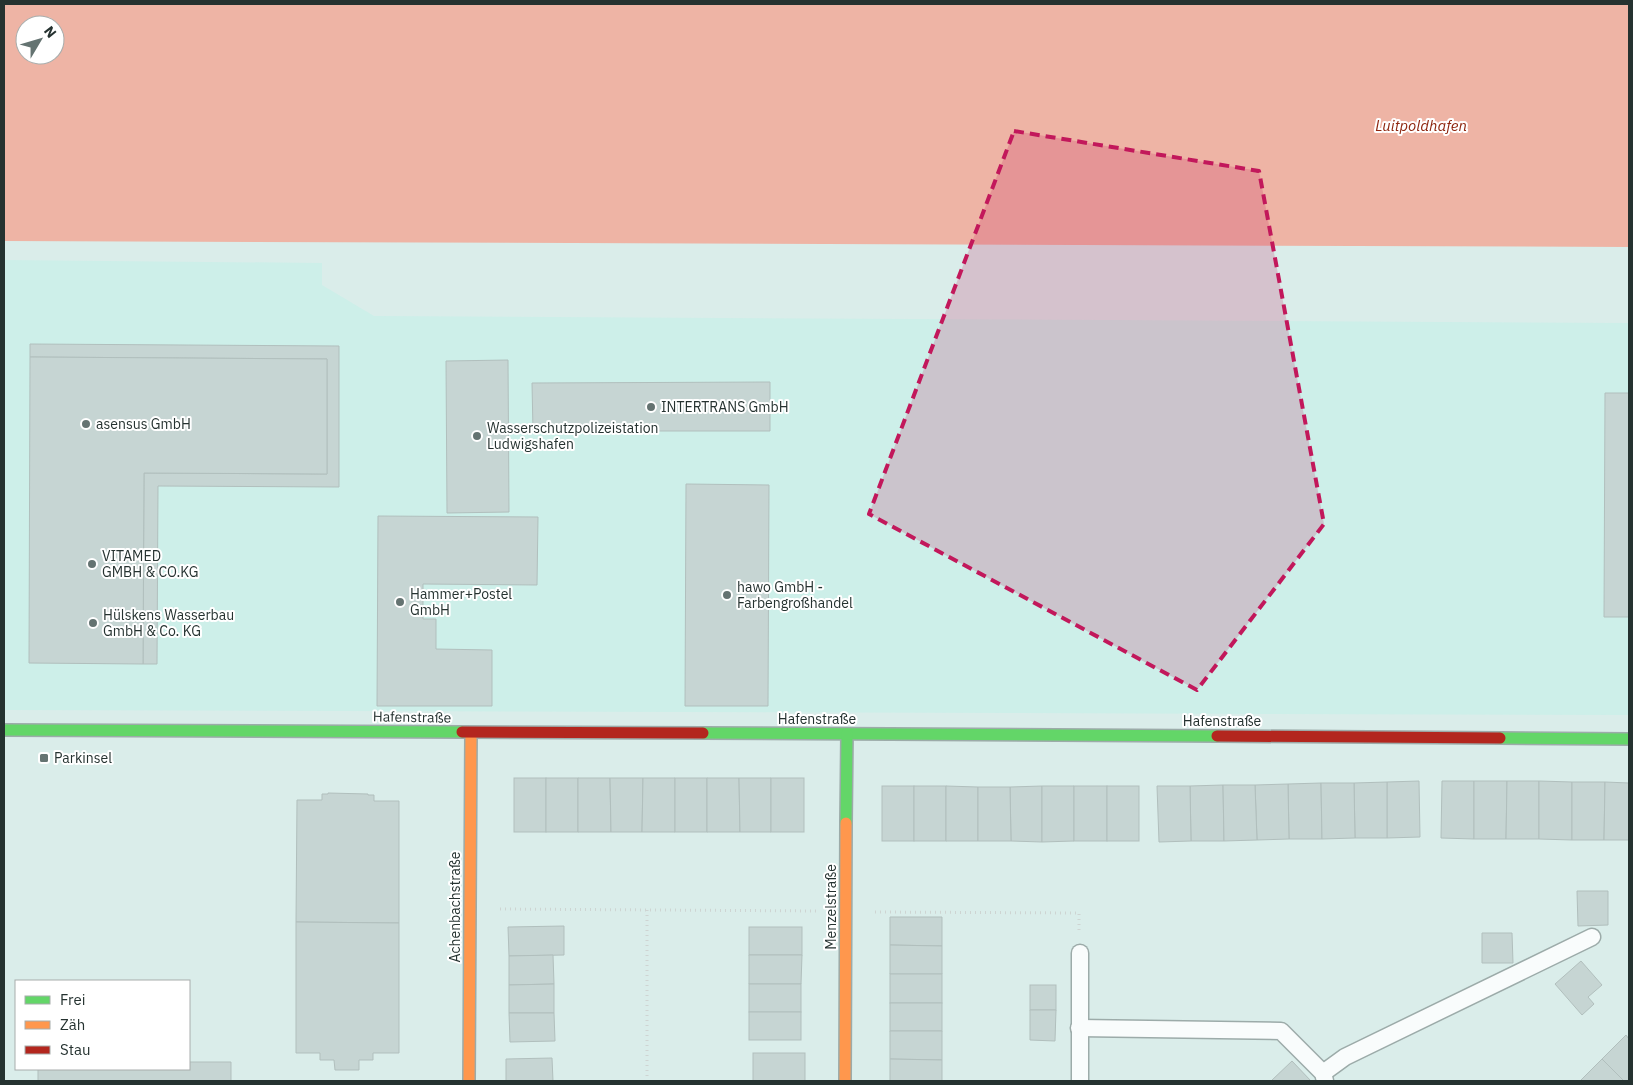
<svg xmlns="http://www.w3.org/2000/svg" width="1633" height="1085" font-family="'IBM Plex Sans',sans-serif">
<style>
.built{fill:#cdefe9}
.water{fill:#eeb4a5;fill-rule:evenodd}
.building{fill:#c6d5d3;stroke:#b1bfbd}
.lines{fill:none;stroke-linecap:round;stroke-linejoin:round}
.lane-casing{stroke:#9caba9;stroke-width:19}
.fast-casing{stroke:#9caba9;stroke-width:14}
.slow-casing{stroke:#9caba9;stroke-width:14}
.jam-casing{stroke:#9caba9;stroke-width:14}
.path{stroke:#ced4d2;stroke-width:3;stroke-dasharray:1 4;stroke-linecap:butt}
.lane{stroke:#f9fcfc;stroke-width:16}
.fast{stroke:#63d668;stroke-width:11}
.slow{stroke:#ff974d;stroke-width:11}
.jam{stroke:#b3261e;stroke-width:11}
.marked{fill:#c2185b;fill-opacity:0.2;stroke:#c2185b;stroke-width:4;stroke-dasharray:10 6;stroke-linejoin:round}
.poi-dot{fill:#647371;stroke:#fff;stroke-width:2}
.labels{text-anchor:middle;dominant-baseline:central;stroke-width:4;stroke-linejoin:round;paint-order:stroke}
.poi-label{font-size:14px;fill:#253230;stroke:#fff;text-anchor:start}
.street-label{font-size:14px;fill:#253230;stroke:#fff}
.water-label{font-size:15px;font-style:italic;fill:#8e260f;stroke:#fff}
</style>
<rect width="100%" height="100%" fill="#daedea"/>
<polygon class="built" points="4,260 322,263 322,285 374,316 1629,323 1629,715 4,710"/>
<path class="water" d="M4,4H1629V247L4,241ZM25,25H55V55H25Z"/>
<g class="building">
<polygon points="30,344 339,346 339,487 158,486 157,664 143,664 144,473 327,474 327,359 30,357"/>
<polygon points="30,357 327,359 327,474 144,473 143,664 29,663"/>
<polygon points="508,360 509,512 447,513 446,361"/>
<polygon points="770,382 770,431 533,431 532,383"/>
<polygon points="1605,393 1629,393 1629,617 1604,617"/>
<polygon points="686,484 769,485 768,706 685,706"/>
<polygon points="378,516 538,517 537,585 423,584 423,619 436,619 436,649 492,650 492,706 377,706"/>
<rect x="514" y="778" width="32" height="54"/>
<rect x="546" y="778" width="32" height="54"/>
<polygon points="578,778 610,778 611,832 578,832"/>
<polygon points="610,778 643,778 642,832 611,832"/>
<polygon points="643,778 675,778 675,832 642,832"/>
<rect x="675" y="778" width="32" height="54"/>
<polygon points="707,778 739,778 740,832 707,832"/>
<polygon points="739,778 771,778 771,832 740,832"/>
<rect x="771" y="778" width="33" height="54"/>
<polygon points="1419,781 1420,837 1387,838 1387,782"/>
<polygon points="1442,781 1474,781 1474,839 1441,838"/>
<polygon points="1474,781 1507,781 1506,839 1474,839"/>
<polygon points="1507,781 1539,781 1539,839 1506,839"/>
<polygon points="1539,781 1572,782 1572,840 1539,839"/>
<polygon points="1387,782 1387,838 1355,838 1354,783"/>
<polygon points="1572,782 1605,782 1604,840 1572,840"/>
<polygon points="1605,782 1629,783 1629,840 1604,840"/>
<polygon points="1321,783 1322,839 1289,839 1288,784"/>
<polygon points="1321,783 1354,783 1355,838 1322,839"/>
<polygon points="1288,784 1289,839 1257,840 1255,785"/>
<polygon points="1223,785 1224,841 1191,841 1190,786"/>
<polygon points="1223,785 1255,785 1257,840 1224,841"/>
<rect x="882" y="786" width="32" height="55"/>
<rect x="914" y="786" width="32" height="55"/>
<polygon points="946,786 978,787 978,841 946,841"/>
<polygon points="1042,786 1042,842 1011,841 1010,787"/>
<polygon points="1042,786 1074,786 1074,841 1042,842"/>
<rect x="1074" y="786" width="33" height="55"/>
<rect x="1107" y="786" width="32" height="55"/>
<polygon points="1157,786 1190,786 1191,841 1159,842"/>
<polygon points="978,787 1010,787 1011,841 978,841"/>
<polygon points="328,793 368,794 368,795 374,795 374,801 399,801 399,923 296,922 297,800 322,800 322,794 328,794"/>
<polygon points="1577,891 1608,891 1608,925 1578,926"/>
<polygon points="890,917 942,917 942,946 890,945"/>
<polygon points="296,922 399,923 399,1053 373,1053 373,1060 359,1060 359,1070 335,1070 334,1060 320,1060 320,1053 296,1053"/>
<polygon points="564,926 564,955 509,956 508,927"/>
<rect x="749" y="927" width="53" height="28"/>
<polygon points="1482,933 1512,933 1513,963 1482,963"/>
<polygon points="890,945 942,946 942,974 890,974"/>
<polygon points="553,955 554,984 509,985 509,956"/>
<polygon points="749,955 802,955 801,984 749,984"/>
<polygon points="1581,961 1602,985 1588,997 1594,1004 1582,1015 1555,984"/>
<rect x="890" y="974" width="52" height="29"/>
<polygon points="554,984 554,1013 509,1013 509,985"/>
<rect x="749" y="984" width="52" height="28"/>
<rect x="1030" y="985" width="26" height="25"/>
<rect x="890" y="1003" width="52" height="28"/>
<polygon points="1030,1010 1056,1010 1055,1041 1030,1040"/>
<rect x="749" y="1012" width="52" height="28"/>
<polygon points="509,1013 554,1013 555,1041 510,1042"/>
<polygon points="890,1031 942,1031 942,1060 890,1059"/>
<polygon points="1626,1035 1629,1039 1629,1081 1624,1081 1602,1059"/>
<rect x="753" y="1053" width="52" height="28"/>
<polygon points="552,1058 553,1081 506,1081 506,1059"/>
<polygon points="890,1059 942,1060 942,1081 890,1081"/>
<polygon points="1602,1059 1624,1081 1580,1081"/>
<polygon points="1292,1061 1311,1081 1271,1081"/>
<polygon points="189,1062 231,1062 231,1081 38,1081 38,1069 189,1069"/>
</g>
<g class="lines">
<g class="lane-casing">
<g id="lane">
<polyline points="1080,953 1080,1081"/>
<polyline points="1079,1028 1281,1031 1323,1073 1325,1081"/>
<polyline points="1323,1073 1345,1057 1592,937"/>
</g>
</g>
<g class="fast-casing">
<g id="fast">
<polyline points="4,730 462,732"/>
<polyline points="703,733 1217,736"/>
<polyline points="1500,738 1629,739"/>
<polyline points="846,823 847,734"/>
</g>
</g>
<g class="slow-casing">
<g id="slow">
<polyline points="469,1081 471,733"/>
<polyline points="845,1081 846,823"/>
</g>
</g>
<g class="jam-casing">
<g id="jam">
<polyline points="462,732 703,733"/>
<polyline points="1217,736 1500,738"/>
</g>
</g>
<g class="path">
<polyline points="500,909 818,911"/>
<polyline points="875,912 1079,913 1079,930"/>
<polyline points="647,1081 647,910"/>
</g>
<use href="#lane" class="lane"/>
<use href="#fast" class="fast"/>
<use href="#slow" class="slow"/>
<use href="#jam" class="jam"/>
</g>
<path class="marked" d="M1014,131L1259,171L1324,524L1197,690L869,514Z"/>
<g class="poi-dot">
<circle cx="651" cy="407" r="5"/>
<circle cx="86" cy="424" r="5"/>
<circle cx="477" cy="436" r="5"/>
<circle cx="92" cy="564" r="5"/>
<circle cx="727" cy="595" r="5"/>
<circle cx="400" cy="602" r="5"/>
<circle cx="93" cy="623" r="5"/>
<rect x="39" y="753" width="10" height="10" rx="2.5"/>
</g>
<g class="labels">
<g class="poi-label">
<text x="661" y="407">INTERTRANS GmbH</text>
<text x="96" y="424">asensus GmbH</text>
<text x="487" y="428">Wasserschutzpolizeistation<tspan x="487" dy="16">Ludwigshafen</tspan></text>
<text x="102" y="556">VITAMED<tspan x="102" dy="16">GMBH &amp; CO.KG</tspan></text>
<text x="737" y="587">hawo GmbH -<tspan x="737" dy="16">Farbengroßhandel</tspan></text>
<text x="410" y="594">Hammer+Postel<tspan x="410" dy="16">GmbH</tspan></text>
<text x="103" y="615">Hülskens Wasserbau<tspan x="103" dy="16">GmbH &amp; Co. KG</tspan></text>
<text x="54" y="758">Parkinsel</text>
</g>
<g class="street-label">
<text transform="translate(412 717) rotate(1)">Hafenstraße</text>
<text x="817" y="719">Hafenstraße</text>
<text x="1222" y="721">Hafenstraße</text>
<text transform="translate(455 907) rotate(-90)">Achenbachstraße</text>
<text transform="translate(831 907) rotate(-90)">Menzelstraße</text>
</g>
<g class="water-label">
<text x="1421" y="125">Luitpoldhafen</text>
</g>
</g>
<rect width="1633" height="1085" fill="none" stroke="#253230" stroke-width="10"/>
<rect x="15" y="980" width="175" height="90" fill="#ffffff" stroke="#a8adac"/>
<rect x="25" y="996" width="25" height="8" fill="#63d668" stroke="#a8adac"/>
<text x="60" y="1005" font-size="15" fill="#253230">Frei</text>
<rect x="25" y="1021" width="25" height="8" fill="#ff974d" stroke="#a8adac"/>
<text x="60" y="1030" font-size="15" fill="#253230">Zäh</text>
<rect x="25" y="1046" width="25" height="8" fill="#b3261e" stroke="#a8adac"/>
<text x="60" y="1055" font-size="15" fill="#253230">Stau</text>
<g transform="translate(40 40) rotate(52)"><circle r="24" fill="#ffffff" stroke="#a8adac"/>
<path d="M0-4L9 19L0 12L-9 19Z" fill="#647371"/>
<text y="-8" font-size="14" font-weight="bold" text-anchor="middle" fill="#253230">N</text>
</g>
</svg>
